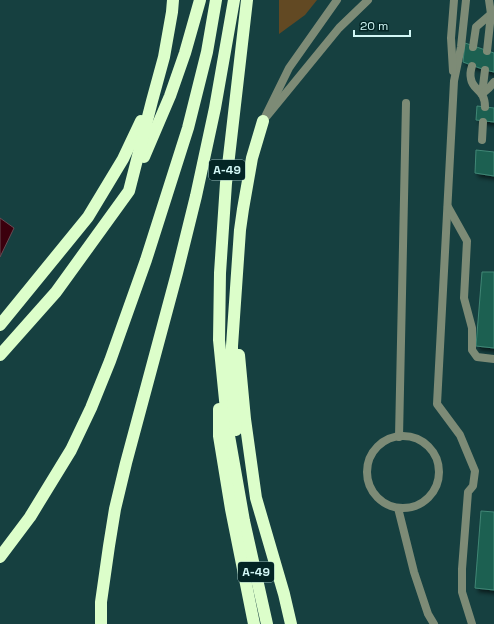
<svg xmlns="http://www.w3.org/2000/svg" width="494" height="624" font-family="'Space Grotesk',sans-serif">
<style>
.green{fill:#624923}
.water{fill:#3b000d;stroke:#684a53}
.building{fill:#1c6051;stroke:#408675;filter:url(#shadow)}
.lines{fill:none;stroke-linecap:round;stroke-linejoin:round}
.lane{stroke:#7d8b76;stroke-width:8}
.street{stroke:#7d8b76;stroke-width:8}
.highway{stroke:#dcfeca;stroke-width:12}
.labels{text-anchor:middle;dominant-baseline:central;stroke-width:3.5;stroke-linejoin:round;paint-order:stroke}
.shield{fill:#032525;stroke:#94b8b7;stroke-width:1}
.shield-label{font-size:12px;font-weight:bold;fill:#d2f7f6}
</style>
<defs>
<filter id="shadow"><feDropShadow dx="3.5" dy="3.5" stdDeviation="2" flood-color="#0009"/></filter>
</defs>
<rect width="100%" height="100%" fill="#164040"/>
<polygon class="green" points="279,0 317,0 305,15 279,34"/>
<polygon class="water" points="0,218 14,228 0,257"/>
<g class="building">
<polygon points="465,43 494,53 494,72 485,70 463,62"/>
<polygon points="477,106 494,108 494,122 476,120"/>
<polygon points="476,150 494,152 494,176 475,173"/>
<polygon points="482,272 494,272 494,348 476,346"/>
<polygon points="481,511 494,512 494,590 475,588"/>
</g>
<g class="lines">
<g class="lane">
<polyline points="466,0 461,47 454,81 437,404 460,435 475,471 473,486 468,492 462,569 462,592 472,624"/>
<polyline points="473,47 476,27 491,14 493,15"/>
<polyline points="487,51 491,14 489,0"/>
<path d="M472,66C471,69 470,75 471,79C473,91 485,89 485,107"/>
<polyline points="453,71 451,38 454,0"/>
<polyline points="482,94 485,70"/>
<polyline points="482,94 489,88 494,82"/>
<polyline points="267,116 339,28 368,0"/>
<polyline points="482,140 483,122"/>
<polyline points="448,207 467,241 464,298 472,328 472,350 477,357 494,359"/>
</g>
<g class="street">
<polyline points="263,121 289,68 337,0"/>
<circle cx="403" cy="472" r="36"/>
<polyline points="399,437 406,103"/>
<polyline points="398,508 414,572 428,614 434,624"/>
</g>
<g class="highway">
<polyline points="247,0 226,183 220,273 219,340 228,430 244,521 267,624"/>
<polyline points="144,157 170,96 185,53 200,0"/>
<polyline points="0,325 88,217 123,159 141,121"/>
<polyline points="0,355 56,292 129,191 152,101 164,57 172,12 173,0"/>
<polyline points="239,355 245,419 256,498 284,594 291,624"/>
<polyline points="219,409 219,436 231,509 254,624"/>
<polyline points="236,430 232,388 232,346 240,230 243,209 252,158 263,121"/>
<polyline points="0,557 30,517 71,450 91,408 110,361 146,260 188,128 207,52 216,0"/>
<polyline points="101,624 101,602 109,546 115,509 126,463 177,273 196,196 215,108 234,0"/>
</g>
</g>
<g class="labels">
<g class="shield">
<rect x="209" y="160" width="36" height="20" rx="3"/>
<rect x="238" y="562" width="36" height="20" rx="3"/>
</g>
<g class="shield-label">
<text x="227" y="170">A-49</text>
<text x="256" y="572">A-49</text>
</g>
</g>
<path d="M354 30v6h56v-6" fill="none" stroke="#d2f7f6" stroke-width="2"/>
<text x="360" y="30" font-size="12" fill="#d2f7f6" stroke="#032525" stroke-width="3" paint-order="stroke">20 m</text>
</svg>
